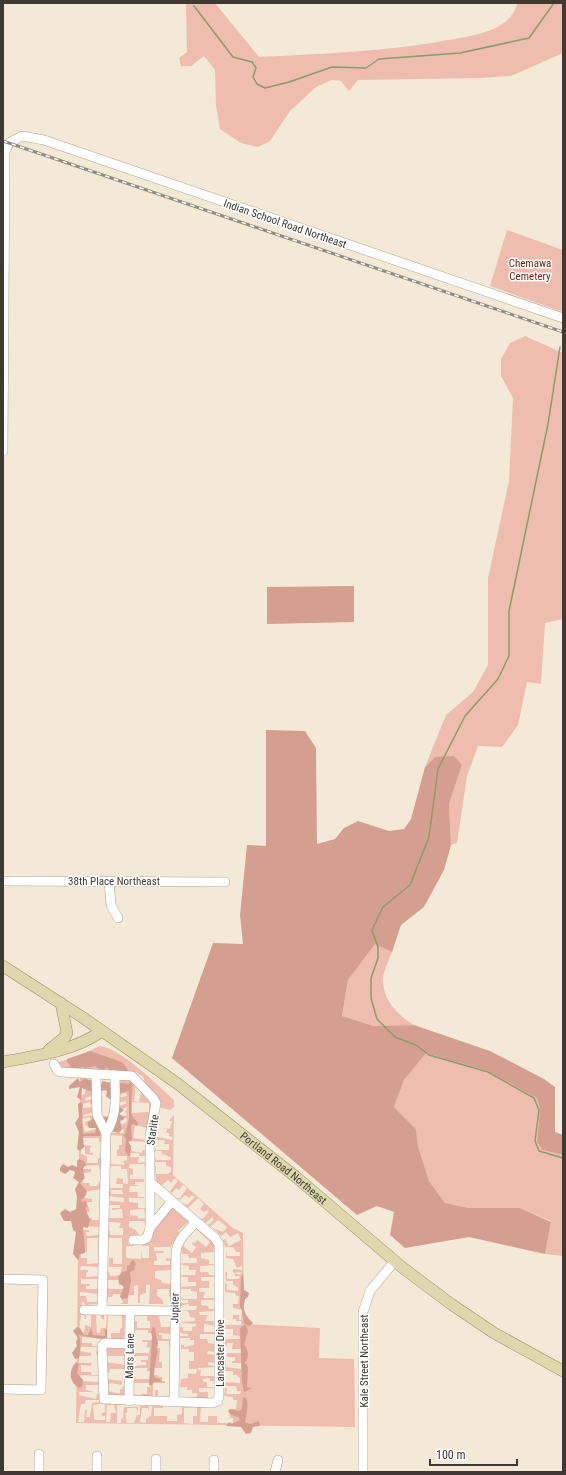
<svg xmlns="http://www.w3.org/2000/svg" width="566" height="1475" font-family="'Roboto Condensed',sans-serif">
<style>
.green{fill:#eebdaf}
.forest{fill:#d49f90}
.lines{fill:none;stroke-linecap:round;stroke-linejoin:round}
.stream{stroke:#8d9a6b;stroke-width:1.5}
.minor-casing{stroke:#aea392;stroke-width:10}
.major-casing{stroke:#998f5f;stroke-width:12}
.minor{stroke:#fff;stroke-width:9}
.major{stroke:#dfd7ad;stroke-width:11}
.rail-casing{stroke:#918a7d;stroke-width:3}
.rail{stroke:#fff;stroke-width:1.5;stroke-dasharray:4.5;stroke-linecap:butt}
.labels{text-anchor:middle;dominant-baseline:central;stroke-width:3;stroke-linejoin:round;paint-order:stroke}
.street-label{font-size:11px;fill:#3e3a33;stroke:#fff}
.park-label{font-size:11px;fill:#662614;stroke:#fff}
</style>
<rect width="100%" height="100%" fill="#f4e9d6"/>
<g class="green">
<path d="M186,3H215L259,57C317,54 375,52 432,43C452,39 472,37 491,30C502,26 516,15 517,3H563V53L511,76L480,78L358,80L349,91L341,81L332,80L316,87L290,111L270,141L258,147L241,143L220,129L216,105L215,70L204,56L191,66H181L179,58L187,52Z"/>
<polygon points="507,230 563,250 563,312 490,286"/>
<polygon points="525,336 563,353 563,619 545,623 541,684 527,682 518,725 502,747 478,746 467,776 457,843 451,845 449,804 462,765 435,757 425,767 446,715 473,692 488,665 488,578 509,481 513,398 501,376 501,359 510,343"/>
<path d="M375,943L392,952C389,960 384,970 383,978C382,999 397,1015 414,1025L374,1026L342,1016L348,980Z"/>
<path d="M100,1046C122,1049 156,1084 174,1100V1107L170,1110L161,1108C159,1095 146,1090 143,1077L136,1072L62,1068L59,1062L79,1056Z"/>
<polygon points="426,1052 488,1071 538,1098 540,1109 537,1142 542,1150 563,1155 563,1256 545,1254 551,1221 520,1208 469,1208 445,1203 429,1181 418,1146 416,1129 394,1107 404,1080"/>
<polygon points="80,1077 92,1080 94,1083 81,1087 81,1095 85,1094 85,1091 93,1089 95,1095 85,1098 86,1101 94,1098 95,1104 91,1105 90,1102 82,1104 83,1108 95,1107 95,1112 84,1115 83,1117 94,1115 94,1125 86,1126 85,1122 91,1120 90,1117 81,1119 85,1132 99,1128 102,1141 99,1142 99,1138 83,1138 82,1145 92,1146 90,1148 90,1153 93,1153 93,1155 85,1154 85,1147 81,1147 81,1154 87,1156 87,1163 98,1163 98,1158 102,1158 101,1169 99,1170 99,1165 83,1166 83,1169 91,1169 91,1172 84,1173 85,1179 83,1179 83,1183 89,1183 90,1186 97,1186 101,1180 101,1189 85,1192 85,1198 92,1199 92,1202 87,1202 90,1212 86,1212 86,1218 92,1218 92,1220 100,1220 100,1227 82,1226 82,1230 89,1230 89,1232 86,1232 87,1236 100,1235 100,1241 98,1238 87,1238 87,1252 81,1254 81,1258 87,1258 87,1264 99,1263 99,1267 81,1266 80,1270 88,1270 88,1272 86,1273 86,1277 99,1276 99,1281 98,1279 81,1279 81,1284 90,1284 90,1286 86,1286 86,1289 99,1289 99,1294 80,1292 80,1296 86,1296 87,1302 99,1302 98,1304 85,1305 84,1302 82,1302 81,1314 86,1314 86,1319 85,1319 84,1315 81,1315 79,1333 84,1333 85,1325 91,1327 91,1314 104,1314 104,1320 101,1318 101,1315 96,1315 97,1333 100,1333 101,1328 106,1328 107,1314 125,1314 124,1339 111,1339 111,1333 120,1333 120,1329 122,1328 122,1315 108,1315 107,1339 82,1337 82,1343 92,1343 92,1346 98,1346 98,1354 96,1354 97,1347 79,1347 80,1351 91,1353 91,1356 79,1356 79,1363 92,1363 91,1366 81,1365 81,1372 91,1372 92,1375 98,1375 98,1376 80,1375 79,1379 82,1379 82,1381 98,1382 98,1385 86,1385 86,1390 94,1392 79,1392 79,1395 96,1399 97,1394 99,1394 99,1400 86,1400 85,1404 81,1404 78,1422 84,1422 85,1410 87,1410 86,1417 90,1417 92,1403 100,1402 100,1404 93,1405 94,1420 105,1420 105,1416 102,1416 102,1413 105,1412 105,1403 111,1403 111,1408 110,1405 107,1405 106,1422 110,1422 111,1413 116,1413 114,1403 119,1403 120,1405 117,1405 117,1423 121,1423 121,1419 123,1418 124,1407 138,1407 138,1412 136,1408 127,1408 127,1413 125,1413 127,1423 134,1423 137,1415 140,1415 140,1406 149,1406 149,1412 148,1408 142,1408 140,1422 146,1423 146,1419 151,1416 152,1406 163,1406 163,1408 154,1408 154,1416 167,1416 167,1421 177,1421 177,1415 182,1414 182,1407 195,1407 184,1408 184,1423 193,1424 193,1416 197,1416 197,1406 201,1406 200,1422 208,1422 208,1416 217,1416 217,1423 233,1423 233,1418 230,1418 229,1409 236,1409 237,1400 233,1400 233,1397 224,1396 225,1388 227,1388 226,1394 240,1394 241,1391 237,1391 236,1386 224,1386 225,1382 240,1383 240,1378 238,1377 237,1375 233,1375 233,1371 225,1371 224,1360 226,1360 226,1367 241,1369 241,1363 232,1363 232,1361 235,1361 235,1357 227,1357 227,1353 242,1353 242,1349 232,1349 233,1343 227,1343 227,1346 225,1346 225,1332 226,1339 240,1339 240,1336 233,1335 233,1329 225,1329 225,1324 226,1325 241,1325 241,1321 236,1321 236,1319 233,1319 233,1315 239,1315 239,1320 241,1320 242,1310 233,1308 233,1304 238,1304 239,1296 236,1296 235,1293 225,1292 225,1283 227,1284 227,1290 238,1291 238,1287 233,1285 233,1281 226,1281 225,1272 227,1272 227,1279 239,1279 240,1276 235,1276 235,1273 240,1275 241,1272 233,1273 233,1269 242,1270 242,1266 237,1268 233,1259 226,1258 226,1251 227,1256 240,1256 240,1252 236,1252 233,1247 225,1247 223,1240 225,1239 229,1246 241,1240 238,1233 230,1237 226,1232 221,1236 213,1228 223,1232 227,1227 218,1220 210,1227 208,1225 214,1220 212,1217 206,1223 199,1217 203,1219 209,1211 207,1210 204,1212 200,1209 204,1204 198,1198 188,1208 184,1205 185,1204 187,1205 195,1197 192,1195 189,1198 185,1195 180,1200 177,1198 180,1198 187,1188 183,1185 179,1190 176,1188 172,1193 170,1191 178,1181 175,1178 171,1183 168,1180 161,1186 156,1181 155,1166 156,1166 156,1174 167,1174 171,1172 171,1167 166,1166 166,1162 155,1162 155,1157 156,1160 171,1160 171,1157 162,1154 162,1151 154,1151 154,1146 156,1150 169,1150 169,1144 164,1144 165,1140 155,1140 156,1133 157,1137 172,1140 173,1137 169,1136 169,1133 166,1133 167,1129 161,1128 170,1129 172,1121 169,1121 173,1116 174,1116 173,1175 233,1228 243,1233 244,1324 320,1328 319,1358 354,1359 355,1427 76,1423"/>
<path d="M127,1078C137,1085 136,1089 134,1101L139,1102L141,1093C148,1099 152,1102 151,1111H149V1103L132,1102V1113L151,1112L147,1128L135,1125L133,1138L146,1140V1142L129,1141L132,1151L142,1153V1150H145V1156H139V1153H131L130,1157H139L138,1163L145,1162L146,1171L144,1164H130L129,1168L133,1169V1175H130V1179H144V1182H135V1185H138V1186H130L129,1192H137L138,1197H144V1198H129V1202L138,1203V1208H145V1215L144,1209L130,1210V1215L138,1216V1219L145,1218V1224L144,1221H129V1227L136,1230L137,1233L139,1234L138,1238L129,1237L128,1244L136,1246H126V1258L141,1259L142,1249V1258H149V1246H142L143,1243L152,1238L153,1228L172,1206L189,1221L178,1231L179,1234L170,1247H154V1251H163L164,1253H156L157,1261H154V1265H170V1261H166V1258L172,1259L171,1270L155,1271V1278L161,1280L162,1283L171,1284V1297L169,1296V1289H157V1296L162,1299L164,1304H149L150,1285H146V1293L140,1295V1303H138V1285L134,1286V1295H128V1304H119L123,1303L120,1294H113L112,1297H108L107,1302V1287L109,1289H123V1285H119V1280H108V1270L110,1276L120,1275L122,1267H109V1258H113V1264H122V1238H108V1231H110V1235H123V1228H119L121,1223L108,1222L109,1218H123L122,1209L112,1210V1208H120V1205H110V1201L124,1202V1198L109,1196V1191H111V1194H123L122,1190H109V1188H123V1184H116L117,1178L123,1179V1183L128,1184L127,1169H121V1166H109V1164L124,1165V1162H121L127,1160V1156H117V1150L119,1149V1145H122V1136L111,1135L110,1142L108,1133H124L123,1129H116L117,1125L126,1123L127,1118L117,1121V1118L127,1115L125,1111L127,1110V1107L122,1109L116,1106L126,1104V1101L116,1103L117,1098L127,1096L126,1093L118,1095L117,1079Z"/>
<polygon points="196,1226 209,1236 207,1238 214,1242 216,1252 201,1253 201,1258 209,1260 209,1264 215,1264 215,1265 200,1266 200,1272 208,1272 209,1275 215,1275 215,1277 201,1277 201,1281 209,1281 209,1288 199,1288 199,1292 205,1292 203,1298 215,1298 215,1300 201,1300 201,1305 208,1306 209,1309 216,1309 216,1311 199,1312 200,1315 208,1315 205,1321 215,1321 216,1326 204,1324 204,1332 216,1332 216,1340 214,1334 200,1334 200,1339 207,1339 208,1343 216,1344 216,1352 208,1351 207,1354 216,1355 216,1363 208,1362 208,1365 216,1366 216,1367 198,1368 198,1370 201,1370 200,1376 215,1376 215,1381 210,1381 210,1378 202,1379 204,1382 207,1382 207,1387 214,1387 214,1384 216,1384 216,1392 214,1392 214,1388 199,1388 199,1392 208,1392 208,1398 181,1399 181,1397 197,1397 197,1393 192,1393 192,1390 187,1390 187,1387 180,1387 181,1379 188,1378 188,1373 196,1374 197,1369 189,1369 189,1361 194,1361 194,1352 189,1352 189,1349 181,1349 181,1345 184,1345 184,1347 194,1345 194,1340 190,1340 190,1338 180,1338 180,1336 188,1336 188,1334 179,1333 179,1327 183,1327 183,1331 192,1331 192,1327 196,1326 196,1324 182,1323 181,1322 195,1321 195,1318 190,1317 188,1311 181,1310 196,1310 197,1306 189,1306 189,1304 180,1306 180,1303 188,1303 188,1300 182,1300 181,1299 197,1299 197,1292 191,1291 191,1289 181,1289 181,1287 196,1286 196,1282 188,1282 188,1277 182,1277 181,1275 195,1275 196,1270 189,1270 189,1266 182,1265 182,1263 197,1263 197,1258 189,1258 188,1254 182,1254 181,1246 184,1241 185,1242 183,1246 192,1253 196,1247 192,1244 193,1242 195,1243 197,1240 206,1247 210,1242 195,1228"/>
<polygon points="135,1313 155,1313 155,1316 158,1316 158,1313 170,1313 171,1315 159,1315 161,1327 171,1327 171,1334 159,1333 159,1335 162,1335 162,1339 170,1339 171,1336 171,1347 169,1347 169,1341 158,1341 158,1348 160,1348 159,1362 162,1362 162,1368 154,1368 154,1375 158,1375 159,1377 162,1377 162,1381 165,1381 165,1383 153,1383 153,1397 155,1397 155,1390 158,1390 158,1397 134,1398 134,1394 141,1396 141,1394 147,1394 147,1387 151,1387 151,1383 133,1383 134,1379 150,1379 150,1371 147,1371 147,1368 133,1368 133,1366 146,1365 146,1362 141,1362 141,1360 148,1360 148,1356 135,1356 135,1353 149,1353 150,1348 146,1347 148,1342 142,1342 142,1340 152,1340 152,1333 148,1333 148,1330 134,1330 134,1321 137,1321 137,1328 150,1328 150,1321 147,1321 147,1315 135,1315"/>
<polygon points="107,1344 125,1345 125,1356 106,1356 106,1362 125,1365 124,1369 110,1369 109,1373 106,1373 106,1379 122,1381 122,1385 112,1383 108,1384 108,1391 120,1394 120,1389 122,1389 124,1386 124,1395 107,1395 105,1392 105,1356"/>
</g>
<g class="forest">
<polygon points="354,586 354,622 267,624 267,587"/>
<polygon points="266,730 305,731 316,748 317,844 335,839 344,828 358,821 389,831 404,829 411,819 425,767 435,757 454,756 462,765 449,804 451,845 444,870 424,907 401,925 392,952 375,944 348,980 342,1016 374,1026 414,1025 490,1051 544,1079 555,1087 555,1132 563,1135 563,1155 542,1150 537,1142 540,1109 537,1098 488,1071 426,1053 404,1080 394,1107 416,1129 418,1146 429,1181 445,1203 469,1208 520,1208 551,1222 545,1254 469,1237 405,1248 390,1235 394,1212 377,1206 357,1215 172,1058 213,943 243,944 240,915 247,845 266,846"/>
<polygon points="90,1051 119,1061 124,1064 128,1070 127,1073 110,1071 107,1067 102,1071 95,1066 86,1068 82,1067 76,1070 72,1068 67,1062 67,1059"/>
<polygon points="78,1078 80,1082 84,1079 93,1081 94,1090 88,1091 82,1088 81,1100 77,1097 80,1087 69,1089 69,1086"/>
<polygon points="103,1081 116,1084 123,1083 129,1084 130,1082 132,1083 131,1112 132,1116 138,1123 137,1126 132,1124 131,1126 132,1140 128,1142 131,1146 130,1156 128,1156 125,1150 126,1138 123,1135 125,1134 129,1119 129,1091 119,1093 112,1088 110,1090 113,1100 111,1100 106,1096 107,1092 106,1090 101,1091 100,1086"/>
<polygon points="81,1102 83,1105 82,1110 83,1134 95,1133 96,1128 89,1128 88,1126 88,1122 93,1119 95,1120 101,1134 100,1136 84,1136 83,1137 84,1147 80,1151 77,1149 79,1132 75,1123 79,1117 78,1104"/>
<polygon points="118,1106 124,1110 119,1114 125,1117 123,1120 120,1121 122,1129 119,1133 110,1131 100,1116 111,1117"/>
<polygon points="79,1159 84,1161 86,1165 83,1168 84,1179 80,1183 87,1191 86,1195 81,1200 82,1202 86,1201 87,1207 85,1207 90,1220 88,1228 83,1227 85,1253 80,1254 78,1260 73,1254 76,1232 73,1230 71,1221 64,1221 60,1213 65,1209 70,1212 76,1209 77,1197 75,1189 79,1182 73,1178 75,1173 74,1171 70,1170 65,1174 60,1171 60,1168 63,1164 68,1167 72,1165 77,1167 77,1161"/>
<polygon points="134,1260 136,1265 134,1266 135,1269 130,1272 131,1280 128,1298 122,1299 120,1297 124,1287 119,1283 118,1277 122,1272 127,1271 127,1266 130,1265 131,1261"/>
<path d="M243,1273L244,1290L249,1293L248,1297L245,1299C242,1311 245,1315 253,1323L250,1326L244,1324L242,1310L240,1307L241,1278Z"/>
<path d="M244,1325H246L248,1331L244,1344C248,1352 250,1355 245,1363L248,1367L247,1387L252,1388L244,1392L242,1382L240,1328Z"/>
<path d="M77,1327L80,1328L84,1335H88L91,1328L93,1335L105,1336V1330L107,1329V1338L101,1339L79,1335C81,1343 81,1349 79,1358L75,1359L72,1353L77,1346L76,1342L78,1338L73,1331Z"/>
<path d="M153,1327L155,1328L158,1345L156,1347L158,1352C156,1355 154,1371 154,1377L160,1379L162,1382H154L151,1386L149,1385L152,1337L151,1331Z"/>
<path d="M76,1362L79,1364L77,1373L83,1380L82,1386L79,1388C69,1382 68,1371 76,1362Z"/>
<path d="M243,1397L246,1398C249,1405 246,1416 245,1422L251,1424L258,1421L260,1424L259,1426L253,1427L251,1433L246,1434L241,1427L226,1426L229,1422L232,1424L240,1420L238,1417L231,1415L228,1411L230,1409L239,1411L242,1409Z"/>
</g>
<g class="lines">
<g class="stream">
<polyline points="194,6 233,57 252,62 256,68 253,77 257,84 265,88 289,82 332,67 366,68 379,59 460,53 529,38 554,3"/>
<polyline points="560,347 548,424 509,611 509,656 498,679 465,716 438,769 429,837 410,885 383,907 372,930 378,947 378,958 371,978 371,998 377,1019 395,1037 416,1045 429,1055 488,1072 534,1098 539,1110 535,1141 539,1151 563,1158"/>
</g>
<g class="minor-casing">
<g id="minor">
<polyline points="3,451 5,152 9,143 22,136 44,140 563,318"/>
<polyline points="3,881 225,882"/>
<polyline points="109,881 111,905 118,918"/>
<polyline points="54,1064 58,1071 61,1072 132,1076 153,1098 156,1103 150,1136 150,1228 147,1238 142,1240 133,1240"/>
<path d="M96,1075L97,1115L106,1133C118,1116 115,1095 115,1075"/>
<polyline points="150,1228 172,1201"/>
<polyline points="3,1279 43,1280 41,1390 3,1389"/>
<polyline points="84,1310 175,1311"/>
<polyline points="102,1310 106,1133"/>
<polyline points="130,1344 105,1343 102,1346 104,1399 212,1403 218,1401 219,1395 219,1244 215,1238 150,1182"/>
<polyline points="129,1401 130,1310"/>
<path d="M174,1402L176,1252C178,1238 187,1232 196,1222"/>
<polyline points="39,1472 39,1454"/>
<polyline points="97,1472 97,1456"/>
<polyline points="156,1472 156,1459"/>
<polyline points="214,1472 214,1460"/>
<polyline points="275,1472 278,1460"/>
<polyline points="363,1472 363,1312 370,1291 395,1261"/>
</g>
</g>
<g class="major-casing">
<g id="major">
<path id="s1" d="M3,966L82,1017L178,1084L296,1177L403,1268L451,1304L494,1333L563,1371"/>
<polyline points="49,1050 65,1037 67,1033 61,1003"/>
<path d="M3,1062C36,1056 74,1051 102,1031"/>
</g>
</g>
<use href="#minor" class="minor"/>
<use href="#major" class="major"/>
<g class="rail-casing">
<polyline id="rail" points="3,141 563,332"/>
</g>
<use href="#rail" class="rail"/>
</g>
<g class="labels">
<g class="street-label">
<text transform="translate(285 224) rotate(19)">Indian School Road Northeast</text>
<text x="114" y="881">38th Place Northeast</text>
<text transform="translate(153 1130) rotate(-82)">Starlite</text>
<text stroke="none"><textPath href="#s1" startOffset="346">Portland Road Northeast</textPath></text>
<text transform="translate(175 1308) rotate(-89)">Jupiter</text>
<text transform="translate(220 1353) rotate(-90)">Lancaster Drive</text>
<text transform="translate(130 1356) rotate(-89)">Mars Lane</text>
<text transform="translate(364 1361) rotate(-90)">Kale Street Northeast</text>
</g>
<g class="park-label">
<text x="530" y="263">Chemawa<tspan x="530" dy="13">Cemetery</tspan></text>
</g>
</g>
<rect width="566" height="1475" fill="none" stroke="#3e3a33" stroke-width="8"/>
<path d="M430 1459v6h87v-6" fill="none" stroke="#3e3a33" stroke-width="2"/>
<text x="436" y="1459" font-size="12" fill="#3e3a33" stroke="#ffffff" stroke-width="3" paint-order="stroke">100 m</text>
</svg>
